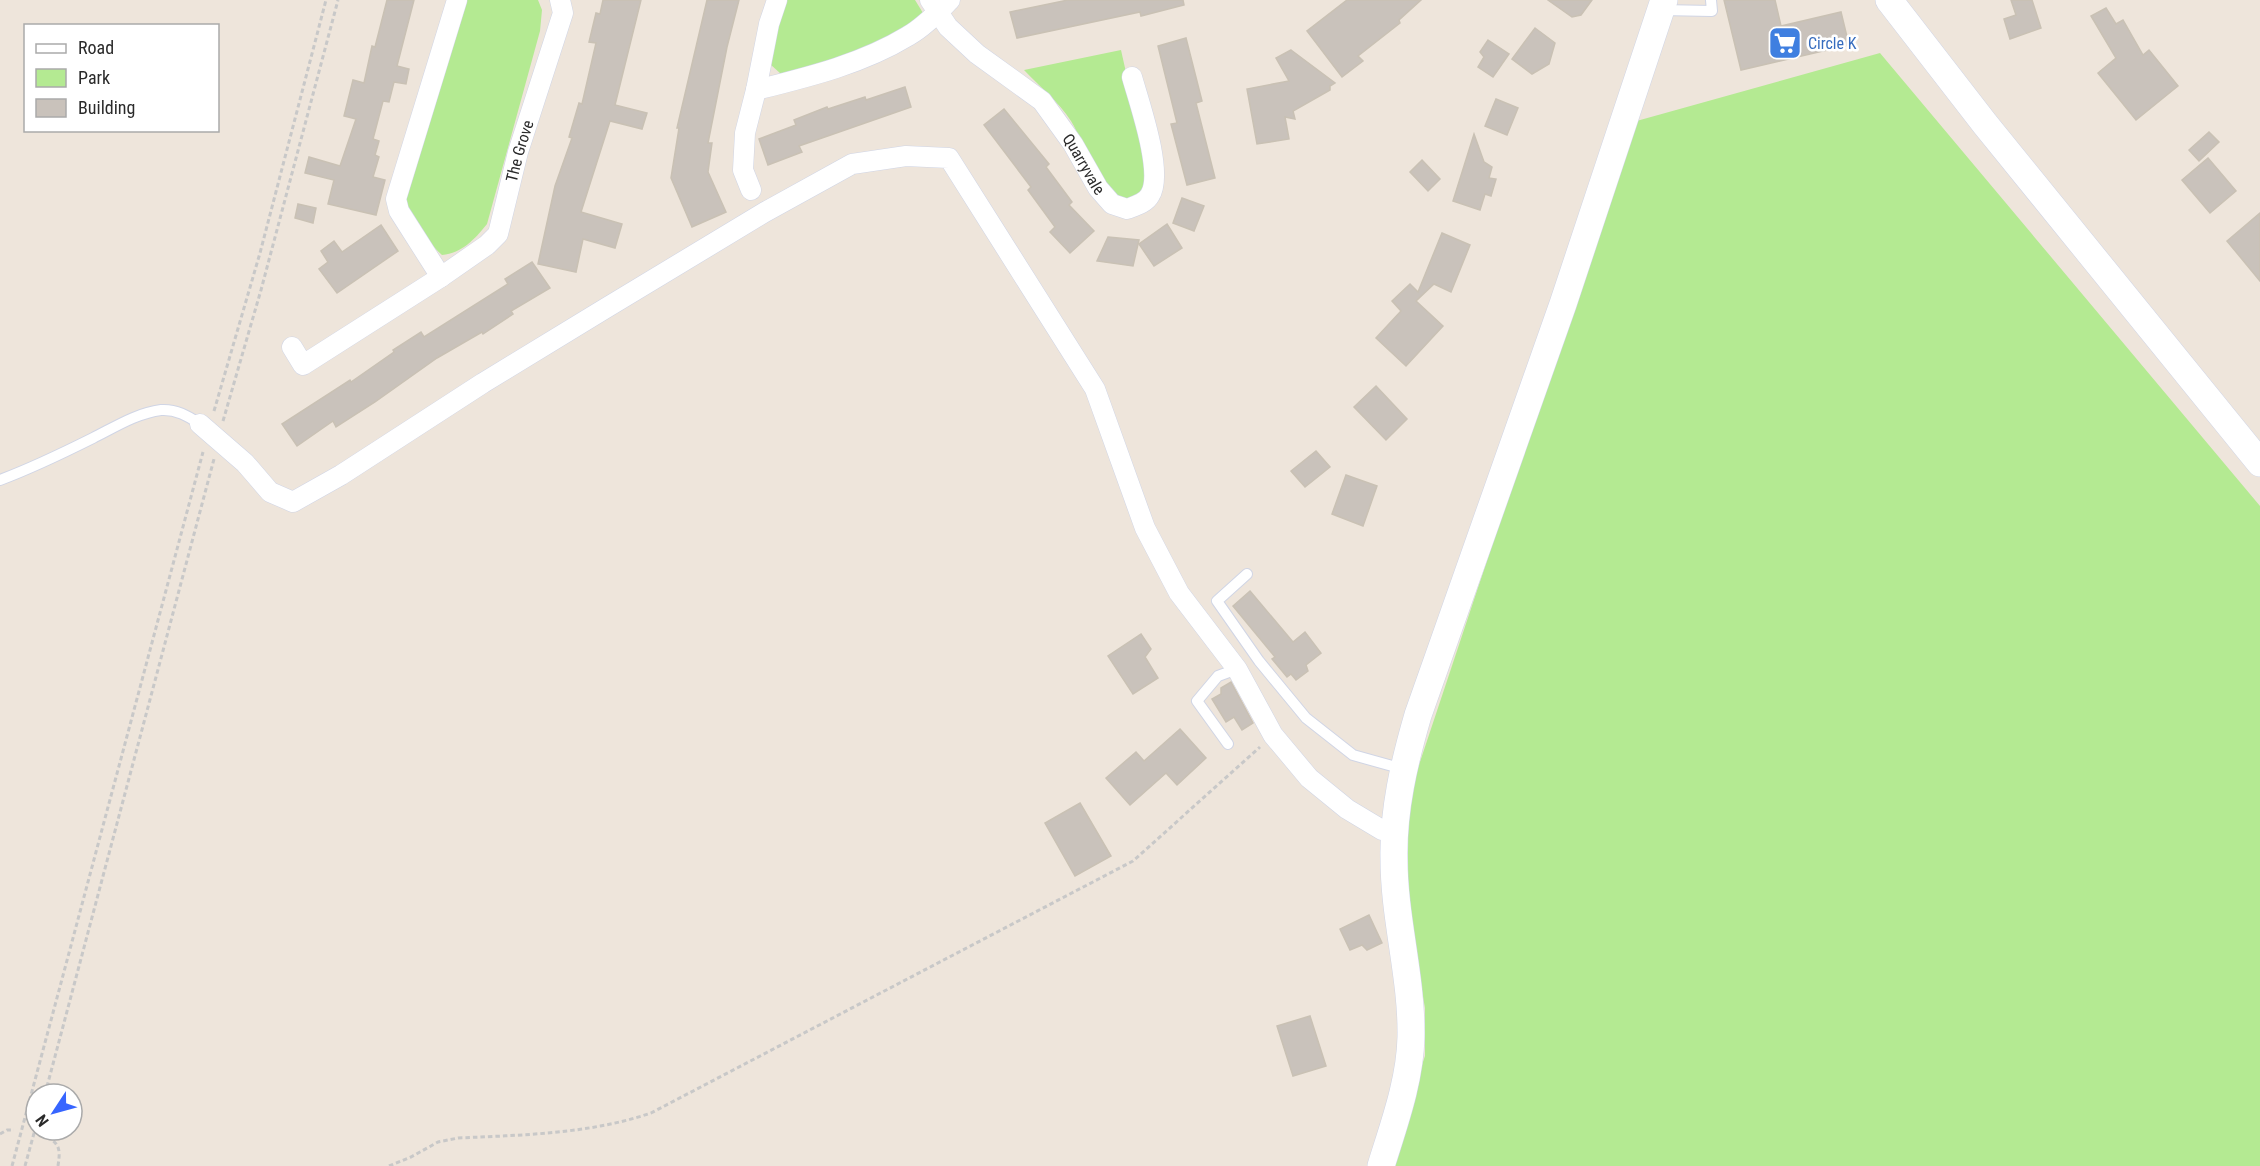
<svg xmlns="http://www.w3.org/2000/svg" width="2260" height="1166" font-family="'Roboto Condensed',sans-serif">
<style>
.green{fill:#b4ea92}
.building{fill:#c9c2bb;stroke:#c9c1b4;stroke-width:1.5}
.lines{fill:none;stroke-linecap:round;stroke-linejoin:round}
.service-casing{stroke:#d0d5e5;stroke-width:12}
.minor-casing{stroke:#d0d5e5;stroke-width:21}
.secondary-casing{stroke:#d0d5e5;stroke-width:28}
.path{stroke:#c8c8c8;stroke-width:3;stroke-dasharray:4.5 3;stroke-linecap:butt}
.service{stroke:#fff;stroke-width:10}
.minor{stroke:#fff;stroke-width:20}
.secondary{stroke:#fff;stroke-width:27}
.labels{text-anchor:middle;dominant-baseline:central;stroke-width:5;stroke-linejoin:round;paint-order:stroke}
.shop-label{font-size:16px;fill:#366cbe;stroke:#fff;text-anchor:start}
.street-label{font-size:16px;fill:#2a2a2a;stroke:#fff}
</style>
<rect width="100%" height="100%" fill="#eee5db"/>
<g class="green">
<path d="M457,0H538L542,10L540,31L487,224C475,239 462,253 442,255C423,238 406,214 404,189Z"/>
<polygon points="785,0 915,0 923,13 923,21 881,46 781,74 770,64 769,53"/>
<path d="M1121,50L1148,171C1146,183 1144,191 1133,197C1108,211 1081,136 1071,121C1059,102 1039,86 1024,70Z"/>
<polygon points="1880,53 2260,506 2260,1166 1388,1166 1425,1056 1425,1008 1400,869 1410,792 1633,122"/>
</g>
<g class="building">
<polygon points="387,0 414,0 397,66 409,69 406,84 394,82 389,102 383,101 373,139 379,141 375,155 379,157 373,177 385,180 376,215 328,204 334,180 305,173 309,157 340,166 356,119 344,116 353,80 364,83 372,46 375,47"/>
<polygon points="603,0 641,0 615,105 647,113 642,129 610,121 581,212 622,224 615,248 583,239 576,272 538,264 555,186 572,138 569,137 579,103 582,104 596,43 589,42 596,13 600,14"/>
<polygon points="707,0 739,0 727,47 708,143 712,143 708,172 726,212 692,227 671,178 679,128 677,128"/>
<polygon points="1068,0 1183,0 1184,5 1141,16 1140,12 1017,38 1010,12"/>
<polygon points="1347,0 1421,0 1399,20 1400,23 1358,56 1363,61 1342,77 1307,31"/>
<polygon points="1548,0 1592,0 1581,15 1572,17"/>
<polygon points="1724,0 1775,0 1781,26 1841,12 1849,45 1741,70"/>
<polygon points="2011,0 2032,0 2041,28 2010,39 2004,19 2016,15"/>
<polygon points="2106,8 2116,24 2123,20 2143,55 2149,50 2178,86 2136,120 2098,73 2116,58 2091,16"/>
<polygon points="1535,28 1555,43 1549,64 1532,74 1512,59"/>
<polygon points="1186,38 1202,101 1196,103 1215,178 1187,185 1171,124 1177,123 1158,46"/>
<polygon points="1488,40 1509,54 1493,77 1478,67 1484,57 1480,52"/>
<polygon points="1291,50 1335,83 1330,86 1330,90 1293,111 1295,119 1285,117 1289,139 1257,144 1247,89 1289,81 1276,58"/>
<polygon points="905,87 911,107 799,146 802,152 768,165 759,139 796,125 794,120 827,107 828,109 865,97 866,100"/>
<polygon points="1496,99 1518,108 1507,135 1485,126"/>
<polygon points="1004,109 1049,164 1046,167 1072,202 1069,205 1094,231 1070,253 1050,232 1055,227 1028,190 1031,187 984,125"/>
<polygon points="2209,132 2219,142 2199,161 2189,150"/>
<polygon points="1474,134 1484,162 1492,167 1489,178 1496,179 1491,196 1485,194 1480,210 1453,201"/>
<polygon points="2208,158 2236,191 2210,213 2182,180"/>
<polygon points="1422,160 1440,179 1428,191 1410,172"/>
<polygon points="1182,198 1204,206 1194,231 1173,223"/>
<polygon points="298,204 316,208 313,223 295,218"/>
<polygon points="2260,213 2260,281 2227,241"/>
<polygon points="1167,224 1182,248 1154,266 1139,244"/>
<polygon points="381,225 398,251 337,293 319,269 328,262 321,251 334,241 342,252"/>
<polygon points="1442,233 1470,245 1451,292 1434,284 1416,301 1443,326 1406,366 1376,338 1401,311 1392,301 1410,284 1418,292"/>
<polygon points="1108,237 1139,240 1133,266 1097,261"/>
<polygon points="532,262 550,288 511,311 513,314 483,334 482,332 437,358 375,402 336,427 333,421 297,446 282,424 350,380 351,382 394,352 393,350 421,332 424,337 508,284 505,279"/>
<polygon points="1376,386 1407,419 1386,440 1354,407"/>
<polygon points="1316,451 1330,467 1305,487 1291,471"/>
<polygon points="1346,475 1377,486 1363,526 1332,514"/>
<polygon points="1250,591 1293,642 1305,632 1321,653 1306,665 1308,671 1296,680 1291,674 1287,677 1272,659 1275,657 1233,606"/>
<polygon points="1141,634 1151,649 1145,657 1158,678 1133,694 1108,656"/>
<polygon points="1231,682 1253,723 1242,730 1234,717 1226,722 1212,699 1221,694 1221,688"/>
<polygon points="1180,729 1206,758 1177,785 1166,773 1130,805 1106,778 1136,752 1144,761"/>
<polygon points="1080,803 1111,856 1075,876 1045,823"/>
<polygon points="1369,915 1382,943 1367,950 1362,945 1350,950 1340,929"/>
<polygon points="1310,1016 1326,1066 1293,1076 1277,1026"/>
</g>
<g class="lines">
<g class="service-casing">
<g id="service">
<polyline points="1661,10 1712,11 1711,0"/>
<path d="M0,480C32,468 63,453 93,438C115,427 137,413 161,410C176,409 188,416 200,424"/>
<polyline points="1247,574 1217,601 1259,661 1306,718 1353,755 1403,769"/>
<polyline points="1228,744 1197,701 1218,676 1237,669"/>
</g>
</g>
<g class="minor-casing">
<g id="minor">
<path id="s1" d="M930,0L948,27L977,54L1042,101L1073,144L1098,188L1112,204L1127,209C1135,206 1146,203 1150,195C1164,173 1139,102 1132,77"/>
<path d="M756,90C808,77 862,64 908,36C924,27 937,13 950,0"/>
<polyline points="751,190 743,170 745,133 756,90 769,24 777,0"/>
<polyline points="441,277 399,211 396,199 457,0"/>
<path id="s2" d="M292,347L303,365L441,277L487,245L498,234L518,152L563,13L560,0"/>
<polyline points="200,424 245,463 270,492 293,502 341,475 483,383 606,308 765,212 852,164 906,156 949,158 1095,389 1145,528 1179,593 1237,669 1273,735 1309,778 1347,809 1382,830 1395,831"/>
</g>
</g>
<g class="secondary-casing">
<g id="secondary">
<polyline points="1889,0 1985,124 2260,463"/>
<path d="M1381,1166C1394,1124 1410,1081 1411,1037C1412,977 1394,919 1394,859C1393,810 1404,763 1418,715L1563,304L1664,0"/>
</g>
</g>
<g class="path">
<polyline points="214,411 260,253 326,0"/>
<polyline points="223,421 261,290 338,0"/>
<polyline points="45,1094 214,459"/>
<polyline points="0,1134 7,1130 14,1130"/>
<path d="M47,1137C61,1144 60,1152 58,1166"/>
<polyline points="12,1166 203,452"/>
<polyline points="25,1166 36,1126"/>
<path d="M389,1166L411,1157L438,1142L458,1138C523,1135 589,1134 651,1113L1133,861L1260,747"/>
</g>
<use href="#service" class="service"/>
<use href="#minor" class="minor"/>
<use href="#secondary" class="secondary"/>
</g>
<defs>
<g id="supermarket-square" transform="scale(1.725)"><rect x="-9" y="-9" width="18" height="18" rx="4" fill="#3f7fe0" stroke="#fff"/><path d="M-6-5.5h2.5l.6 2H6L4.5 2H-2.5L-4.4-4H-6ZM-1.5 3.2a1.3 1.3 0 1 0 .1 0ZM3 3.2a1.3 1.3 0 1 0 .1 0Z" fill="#fff"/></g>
</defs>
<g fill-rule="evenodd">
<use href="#supermarket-square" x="1785" y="43"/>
</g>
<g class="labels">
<g class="shop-label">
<text x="1808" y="43">Circle K</text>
</g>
<g class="street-label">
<text stroke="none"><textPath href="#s2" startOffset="342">The Grove</textPath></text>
<text stroke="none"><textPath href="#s1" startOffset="228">Quarryvale</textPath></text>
</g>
</g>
<rect x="24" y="24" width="195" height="108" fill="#ffffff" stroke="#aaaaaa" stroke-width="1.5"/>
<rect x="36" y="44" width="30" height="9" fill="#ffffff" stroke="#aaaaaa" stroke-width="1.5"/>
<text x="78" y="54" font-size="18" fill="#2a2a2a">Road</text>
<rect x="36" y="69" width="30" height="18" fill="#b4ea92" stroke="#aaaaaa" stroke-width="1.5"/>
<text x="78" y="84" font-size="18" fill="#2a2a2a">Park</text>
<rect x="36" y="99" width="30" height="18" fill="#c9c2bb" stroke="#aaaaaa" stroke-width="1.5"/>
<text x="78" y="114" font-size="18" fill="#2a2a2a">Building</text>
<g transform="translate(54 1112) rotate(234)"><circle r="28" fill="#ffffff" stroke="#aaaaaa" stroke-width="1.5"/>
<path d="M0-4.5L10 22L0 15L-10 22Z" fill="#3765ff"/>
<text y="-9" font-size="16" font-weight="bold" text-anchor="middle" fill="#2a2a2a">N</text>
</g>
</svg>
